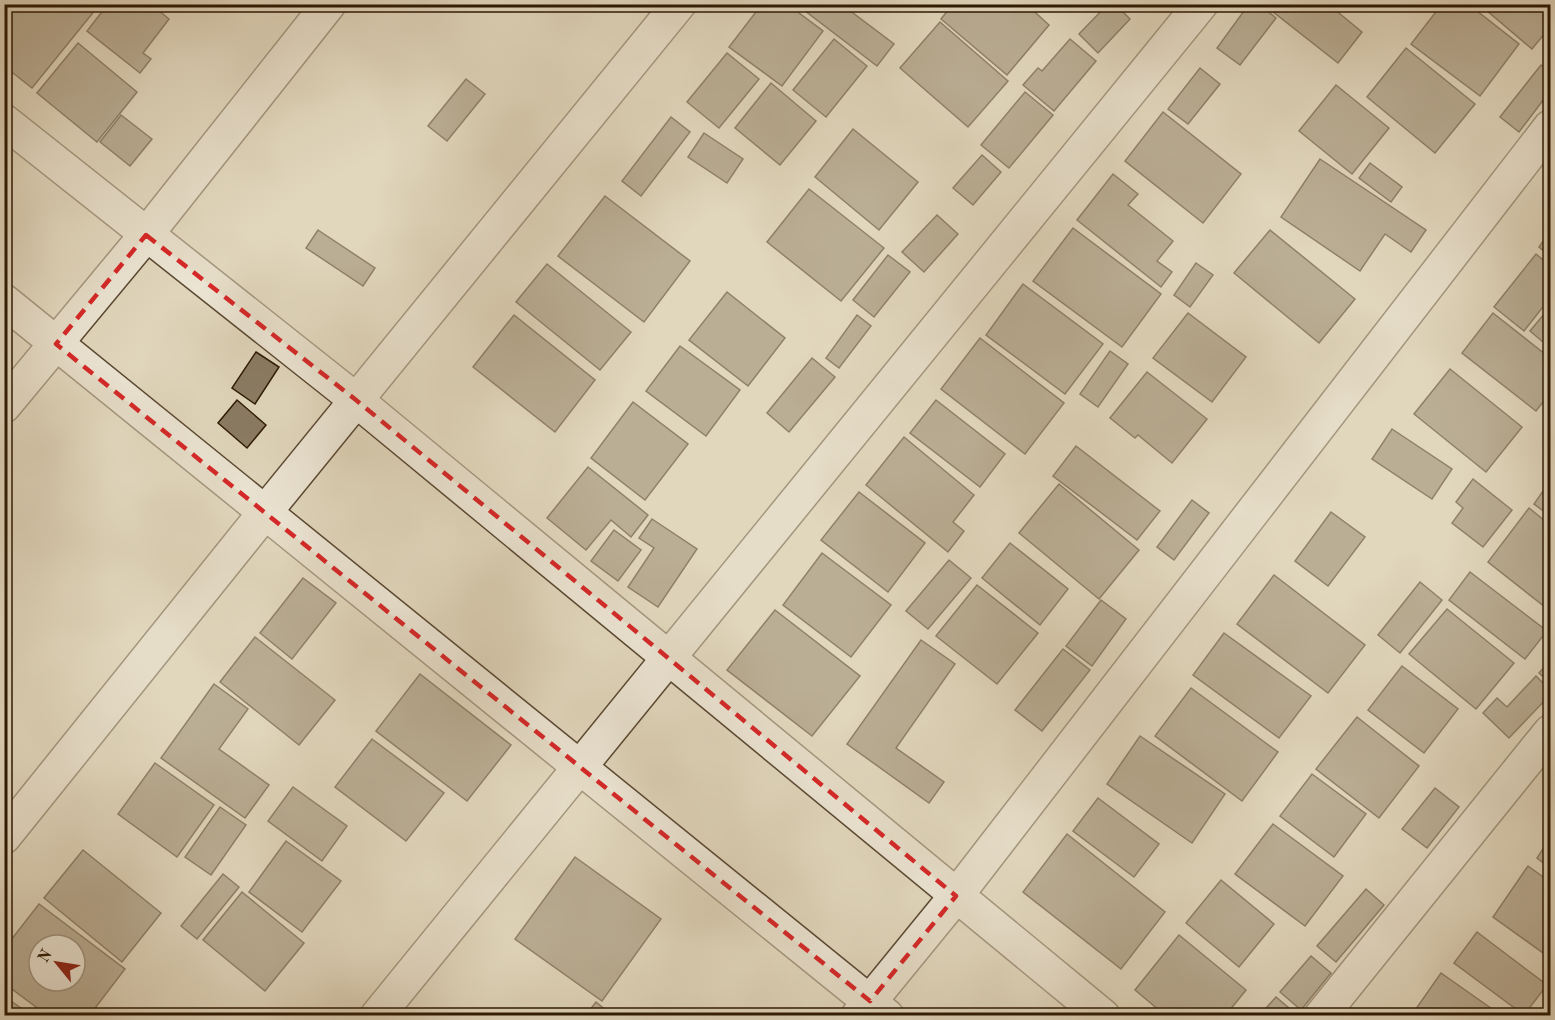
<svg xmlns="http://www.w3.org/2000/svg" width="1555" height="1020" font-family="'Old Standard TT',serif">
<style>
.building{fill:#8a7c64;stroke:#2c1903;stroke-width:1.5;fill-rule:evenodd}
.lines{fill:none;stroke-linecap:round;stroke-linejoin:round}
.street-casing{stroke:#594832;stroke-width:36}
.street{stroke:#ece5d4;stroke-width:33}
.marked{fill:none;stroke:#d62828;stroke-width:4.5;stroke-dasharray:12 8;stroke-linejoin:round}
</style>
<rect width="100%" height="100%" fill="#e1d7bd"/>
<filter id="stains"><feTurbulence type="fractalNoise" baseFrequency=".00333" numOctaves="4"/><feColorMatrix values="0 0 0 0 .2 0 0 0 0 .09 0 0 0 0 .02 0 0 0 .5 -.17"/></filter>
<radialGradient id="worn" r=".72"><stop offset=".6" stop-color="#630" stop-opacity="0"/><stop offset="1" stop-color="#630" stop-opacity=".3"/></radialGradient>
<g class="building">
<polygon points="4,4 100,4 32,88 4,66"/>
<polygon points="108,4 151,4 169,19 143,53 151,59 140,73 87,31"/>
<polygon points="762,4 787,4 823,31 782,86 729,47"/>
<polygon points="796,4 841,4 894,44 877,66"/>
<polygon points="953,4 1026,4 1049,25 1007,75 941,19"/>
<polygon points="1108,4 1115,4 1130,19 1098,53 1079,34"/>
<polygon points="1249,4 1259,4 1276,18 1240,65 1217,48"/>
<polygon points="1263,4 1328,4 1362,32 1338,63"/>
<polygon points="1442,4 1468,4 1519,44 1480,96 1411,44"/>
<polygon points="1479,4 1541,4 1550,12 1550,27 1532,49"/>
<polygon points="940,22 1008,81 968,127 900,68"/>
<polygon points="834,39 867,66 826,117 793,90"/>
<polygon points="1070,39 1096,61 1054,111 1023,85 1038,68 1042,71"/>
<polygon points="78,43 137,92 97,142 37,93"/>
<polygon points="1406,48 1475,104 1435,153 1367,97"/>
<polygon points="727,53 759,79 719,128 687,102"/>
<polygon points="1541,65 1550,72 1550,91 1519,132 1500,117"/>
<polygon points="1200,68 1220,84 1188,124 1168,109"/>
<polygon points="466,79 485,94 447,141 428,126"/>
<polygon points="771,83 816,121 780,165 735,128"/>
<polygon points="1336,85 1389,128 1352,174 1299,131"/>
<polygon points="1025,92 1053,115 1009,168 981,145"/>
<polygon points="1163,112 1241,174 1203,223 1125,161"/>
<polygon points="121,115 152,139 130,166 100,142"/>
<polygon points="671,117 690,132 641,196 622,181"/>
<polygon points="853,129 918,182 879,230 815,177"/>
<polygon points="704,133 743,159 727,183 688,157"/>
<polygon points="982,155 1001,172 973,205 953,188"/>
<polygon points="1320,159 1426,230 1411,252 1385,234 1360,271 1281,217"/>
<polygon points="1370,163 1402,187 1391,202 1359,178"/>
<polygon points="1113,174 1138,194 1128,205 1173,241 1157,261 1172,272 1161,287 1077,220"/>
<polygon points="809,189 884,248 841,301 767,242"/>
<polygon points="605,196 690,261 644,322 558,256"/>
<polygon points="937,215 958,234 924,272 902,252"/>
<polygon points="1073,228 1161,294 1122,347 1033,281"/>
<polygon points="318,230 375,268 363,286 306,248"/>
<polygon points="1270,230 1355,299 1319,343 1234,273"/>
<polygon points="1550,231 1550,256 1539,247"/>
<polygon points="1536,254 1550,266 1550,298 1524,331 1494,307"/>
<polygon points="888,255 910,272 874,317 853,300"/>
<polygon points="1196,263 1213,275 1190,307 1174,295"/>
<polygon points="547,264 631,332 600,370 516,302"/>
<polygon points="1023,284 1103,344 1065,394 986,335"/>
<polygon points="727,292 785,338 748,386 689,340"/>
<polygon points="1550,307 1550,348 1530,331"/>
<polygon points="1188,313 1246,357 1212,402 1153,358"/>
<polygon points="1493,313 1550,358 1550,393 1536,411 1462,353"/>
<polygon points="514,315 595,380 555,432 473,367"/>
<polygon points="857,315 871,326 839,368 826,358"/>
<polygon points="980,338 1064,403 1025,454 941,389"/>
<polygon points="680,346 740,390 706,436 646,391"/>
<polygon points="1110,351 1128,364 1098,407 1080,394"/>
<polygon points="256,352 279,367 255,404 232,388"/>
<polygon points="812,358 835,377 789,432 767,413"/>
<polygon points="1450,369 1522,427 1486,472 1414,414"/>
<polygon points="1147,372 1207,419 1172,463 1138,435 1135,438 1110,418"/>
<polygon points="237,400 266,425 247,448 218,423"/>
<polygon points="936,400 1005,454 980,487 910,433"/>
<polygon points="633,402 688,444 645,500 591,458"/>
<polygon points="1392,429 1452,469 1432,499 1372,459"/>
<polygon points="904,437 974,495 953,522 964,531 948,552 866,485"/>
<polygon points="1076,446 1160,511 1137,540 1053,476"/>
<polygon points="588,467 648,515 631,537 611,520 586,550 547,518"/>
<polygon points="1473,479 1512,510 1483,547 1452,523 1463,508 1456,502"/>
<polygon points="1550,481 1550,516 1534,504"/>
<polygon points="1059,484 1139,550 1099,599 1019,533"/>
<polygon points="859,492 925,543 888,592 821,540"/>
<polygon points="1192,500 1209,513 1174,560 1157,547"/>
<polygon points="1529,508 1550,525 1550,611 1488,562"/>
<polygon points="1331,512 1365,537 1328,586 1295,561"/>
<polygon points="652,519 697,549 658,607 628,587 654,548 639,538"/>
<polygon points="614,530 641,550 618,581 591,561"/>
<polygon points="1010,543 1068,589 1040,625 982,578"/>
<polygon points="822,553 891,605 851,657 783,605"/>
<polygon points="949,560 971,578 928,629 906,611"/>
<polygon points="1470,572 1547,631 1525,659 1449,600"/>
<polygon points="1274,575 1365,645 1328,693 1237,624"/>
<polygon points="303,578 336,603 292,659 260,633"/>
<polygon points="1420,582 1442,600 1400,653 1378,635"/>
<polygon points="977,585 1038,633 997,684 936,636"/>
<polygon points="1101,600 1126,619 1092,666 1066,646"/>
<polygon points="1447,609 1514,663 1476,709 1409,654"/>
<polygon points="775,610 860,676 812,736 727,670"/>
<polygon points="4,628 12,634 4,644"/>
<polygon points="1224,633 1311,696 1279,738 1193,675"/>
<polygon points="255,637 335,700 299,745 220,682"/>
<polygon points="921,640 955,664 896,748 944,782 929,803 847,744"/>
<polygon points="1063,649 1090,670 1042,731 1015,710"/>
<polygon points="1550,661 1550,683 1539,673"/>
<polygon points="1402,666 1458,709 1424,753 1368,710"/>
<polygon points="420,674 511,745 467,801 376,731"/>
<polygon points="1536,676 1550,690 1550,695 1509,738 1483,713 1497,698 1507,707"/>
<polygon points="214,684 248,709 219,749 269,785 245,818 161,758"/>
<polygon points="1191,688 1278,752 1242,801 1155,736"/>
<polygon points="1357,717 1419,766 1379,818 1316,769"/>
<polygon points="1140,736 1225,794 1192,843 1107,784"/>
<polygon points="372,739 444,793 406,841 335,787"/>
<polygon points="4,757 12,762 4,772"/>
<polygon points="155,763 214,805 177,857 118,814"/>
<polygon points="1312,774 1366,814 1334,857 1280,816"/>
<polygon points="293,787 347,826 322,861 268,821"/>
<polygon points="1435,788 1459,807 1427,848 1402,829"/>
<polygon points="1098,798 1159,844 1134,877 1073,831"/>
<polygon points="220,807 246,825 211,875 185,857"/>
<polygon points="1273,824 1343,876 1305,926 1235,874"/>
<polygon points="1067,834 1165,912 1121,969 1023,892"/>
<polygon points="1550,838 1550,868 1537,858"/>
<polygon points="286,841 341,881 302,932 249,892"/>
<polygon points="83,850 161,913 122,962 44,898"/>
<polygon points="575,857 661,919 602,1001 515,939"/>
<polygon points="1528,866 1550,882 1550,958 1493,917"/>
<polygon points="223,874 239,887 197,939 181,926"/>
<polygon points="1221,880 1274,924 1239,967 1186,923"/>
<polygon points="1366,889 1384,905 1336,962 1317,946"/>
<polygon points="242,892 304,943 265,991 203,940"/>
<path d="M39,904L125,969L89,1016H48L4,983V949ZM39,945H75V981H39Z"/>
<polygon points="1477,932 1547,985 1524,1015 1454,963"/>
<polygon points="1179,935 1246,990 1225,1016 1166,1016 1135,990"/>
<polygon points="1311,956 1331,973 1301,1010 1280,992"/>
<polygon points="1441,973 1502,1016 1411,1016"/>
<polygon points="4,996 32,1016 4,1016"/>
<polygon points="1276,997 1296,1014 1295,1016 1259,1016"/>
<polygon points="596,1002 613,1016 585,1016"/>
<polygon points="149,1009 158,1016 144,1016"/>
</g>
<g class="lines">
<g class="street-casing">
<g id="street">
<polyline points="4,121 356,400 1103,1016"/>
<polyline points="4,301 887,1016"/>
<polyline points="4,406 146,235 329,4"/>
<polyline points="4,837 266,511 679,4"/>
<polyline points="377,1016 1201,4"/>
<polyline points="858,1016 956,896 1550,127"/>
<polyline points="1321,1016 1550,732"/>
</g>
</g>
<use href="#street" class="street"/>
</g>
<path d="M0 0H1555V1020H0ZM146,235L356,400L956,896L870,1001L56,344Z" fill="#e1d7bd" fill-opacity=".55" fill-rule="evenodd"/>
<path class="marked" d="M146,235L356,400L956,896L870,1001L56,344Z"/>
<rect width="1555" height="1020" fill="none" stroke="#e1d7bd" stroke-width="24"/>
<rect x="6" y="6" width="1543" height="1008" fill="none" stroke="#2c1903" stroke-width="3"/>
<rect x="12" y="12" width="1531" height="996" fill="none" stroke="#2c1903" stroke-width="1.5"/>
<g transform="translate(57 963) rotate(300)"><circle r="28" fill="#ece5d4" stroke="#9f9380" stroke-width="1.5"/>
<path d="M0-4.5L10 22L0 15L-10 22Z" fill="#8f2418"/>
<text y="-9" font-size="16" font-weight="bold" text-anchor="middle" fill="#2c1903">N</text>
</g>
<rect width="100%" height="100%" filter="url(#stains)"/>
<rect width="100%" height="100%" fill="url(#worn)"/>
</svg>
